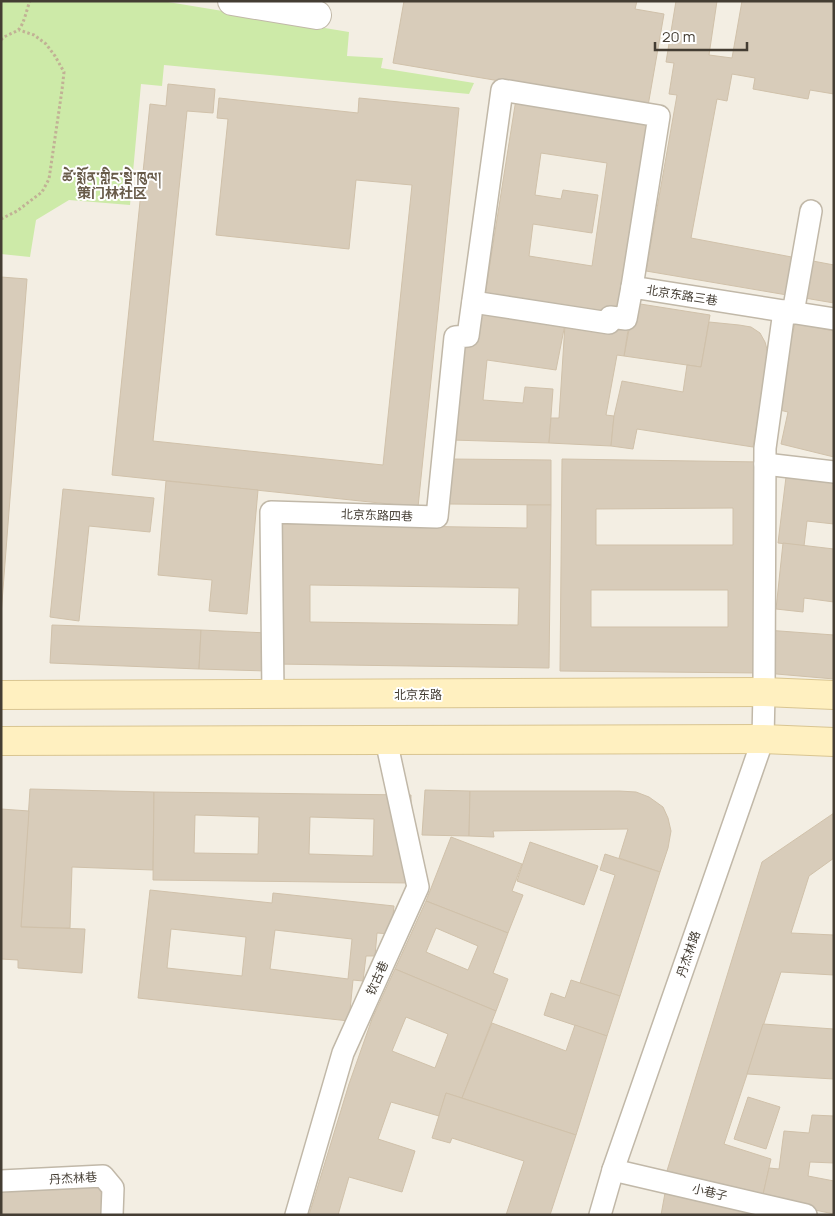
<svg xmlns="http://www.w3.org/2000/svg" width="835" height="1216" font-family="Manrope,'Noto Sans SC','Noto Serif Tibetan',sans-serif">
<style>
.green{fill:#cdeaa8}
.building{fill:#d8ccba;stroke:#d0c1aa;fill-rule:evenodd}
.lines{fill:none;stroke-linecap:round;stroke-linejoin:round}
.pedestrian-casing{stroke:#c1b8a8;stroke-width:24}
.minor-casing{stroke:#c1b8a8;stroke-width:30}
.secondary-casing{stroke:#d9c591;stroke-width:30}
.path{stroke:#c1b195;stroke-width:3;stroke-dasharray:2.5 2.5;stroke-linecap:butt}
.pedestrian{stroke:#fff;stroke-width:21}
.minor{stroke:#fff;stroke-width:28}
.secondary{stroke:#fff0c0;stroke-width:28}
.labels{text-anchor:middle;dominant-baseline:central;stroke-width:4;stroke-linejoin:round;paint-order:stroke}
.street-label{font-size:12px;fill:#443d33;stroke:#fff}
.neighbourhood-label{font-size:14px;font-weight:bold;fill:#685b49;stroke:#fff}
</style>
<rect width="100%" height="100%" fill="#f3eee3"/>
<polygon class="green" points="1,1 162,1 349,32 347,56 383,58 381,68 474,83 469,94 164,65 162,86 141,84 130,205 69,200 36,220 30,257 1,254"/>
<g class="building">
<polygon points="404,1 637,1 635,9 664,14 648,106 393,63"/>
<polygon points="676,1 717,1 709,55 732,58 742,1 834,1 834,94 810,90 808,99 753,89 755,78 732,74 727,101 717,99 691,238 834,265 834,303 646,271 677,95 669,94 674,63 666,62"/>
<polygon points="168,84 215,89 213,113 187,111 153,441 383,465 412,185 356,180 349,249 216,235 228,119 217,118 219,98 358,113 359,98 459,108 418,507 112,475 150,104 166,106"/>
<path d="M516,99L653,120L622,316L485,295ZM541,153L607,163L592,266L529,256L533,224L592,233L598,195L563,190L561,199L535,195Z"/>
<polygon points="1,277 27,279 1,615"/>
<polygon points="634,303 710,315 701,367 624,356"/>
<polygon points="478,307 565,324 556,370 487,360 483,400 523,403 525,387 553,389 549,443 452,440 463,343"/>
<polygon points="615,321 629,324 624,356 617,355 606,415 614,416 611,446 549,443 551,418 559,418 565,324 614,333"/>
<polygon points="709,322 739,325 751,327 760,333 765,342 768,353 767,367 753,447 637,429 633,449 611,446 614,416 622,381 683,392 687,365 701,367"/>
<polygon points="795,323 834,331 834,457 781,444 788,412 775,409"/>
<polygon points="450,459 551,460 551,505 449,504"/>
<path d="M562,459L762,462L760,673L560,671ZM733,508V545H596V509ZM591,590H728V627H591Z"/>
<polygon points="786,477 834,482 834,524 807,521 804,546 778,543"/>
<polygon points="166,481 258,490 247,614 209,611 212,580 158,575"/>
<polygon points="63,489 154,498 150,532 89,526 79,621 50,617"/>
<path d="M527,505H551L549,668L275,664L277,524L527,528ZM310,585L519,588L518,625L310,622Z"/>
<polygon points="783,543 834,549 834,602 804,598 803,612 776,609"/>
<polygon points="52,625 201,630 199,669 50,663"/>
<polygon points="201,630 268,633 267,671 199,669"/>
<polygon points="766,630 834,635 834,679 765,673"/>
<polygon points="30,789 154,792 153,870 72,867 70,928 21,927"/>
<polygon points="425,790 470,791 469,836 422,835"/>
<polygon points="470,791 619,791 636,792 649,797 663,807 668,818 671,831 668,848 660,872 619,858 628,829 493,831 494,837 469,836"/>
<path d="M154,792L411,795L410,883L153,880ZM195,815L259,817L258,854L194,853ZM310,817L374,819L373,856L309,854Z"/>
<polygon points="1,809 29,811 21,927 85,929 82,973 18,968 18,960 1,959"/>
<polygon points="834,813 834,858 809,876 791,933 834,935 834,975 781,972 724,1144 771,1159 762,1199 666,1174 762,862"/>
<polygon points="451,837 522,864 512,891 523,895 508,933 426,901"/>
<polygon points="530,842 598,866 584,905 517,881"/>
<polygon points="605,854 660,872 620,996 580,983 615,875 600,870"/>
<path d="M150,890L272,903L273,893L394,906L391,934L377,933L375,956H366L363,981L353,980L349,1021L138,998ZM171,929L246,937L242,976L167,968ZM275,930L352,939L348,979L270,969Z"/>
<path d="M426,901L508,933L493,973L508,979L496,1011L395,969ZM436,928L478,946L468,970L426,952Z"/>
<path d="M395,969L496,1011L462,1098L446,1093L439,1116L391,1102L378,1139L415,1151L402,1192L349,1177L338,1215H309L349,1084L372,1019ZM406,1017L448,1034L435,1068L392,1051Z"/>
<polygon points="571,980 620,996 607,1036 544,1015 551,993 565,998"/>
<polygon points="492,1023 566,1051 575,1025 607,1036 576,1135 462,1098"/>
<polygon points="763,1024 834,1029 834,1079 747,1074"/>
<polygon points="446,1093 576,1135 550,1215 506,1215 524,1161 452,1138 450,1143 432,1138"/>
<polygon points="748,1097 780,1107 766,1149 734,1139"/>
<polygon points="812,1115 834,1116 834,1163 810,1162 808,1176 834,1181 834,1214 762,1199 769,1168 779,1169 784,1131 809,1133"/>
<polygon points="104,1186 105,1215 1,1215 1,1189"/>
<polygon points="665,1193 766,1215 661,1215"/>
</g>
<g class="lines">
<g class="pedestrian-casing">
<g id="pedestrian">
<polyline points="473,302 609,323 610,317 626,319 632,287 834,319"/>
<polyline points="793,313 811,211"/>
<polyline points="765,464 834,472"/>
<polyline points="273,694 271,512 437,517 455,337 468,336 502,90 659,116 632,287"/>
<polyline points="613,1170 806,1215"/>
<polyline points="1,1181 103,1176 113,1188 112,1215"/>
<polyline points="296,1215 343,1053 418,887 386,740"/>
<polyline points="600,1215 613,1170 763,739 764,692 765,448 784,311"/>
</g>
</g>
<g class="minor-casing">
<polyline id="minor" points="232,1 317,15"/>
</g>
<g class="secondary-casing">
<g id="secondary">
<polyline points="1,695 764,692 834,695"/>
<polyline points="1,741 763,739 834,742"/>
</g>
</g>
<g class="path">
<path d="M1,40C6,34 14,34 19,29C24,24 27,8 30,1"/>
<polyline points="1,219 17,211 42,192 49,179 62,90 64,72 55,56 46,44 34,35 19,30"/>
</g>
<use href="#pedestrian" class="pedestrian"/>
<use href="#minor" class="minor"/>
<use href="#secondary" class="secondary"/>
</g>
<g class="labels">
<g class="street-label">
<text transform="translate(682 295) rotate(9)">北京东路三巷</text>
<text transform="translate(377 515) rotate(2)">北京东路四巷</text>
<text x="418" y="694">北京东路</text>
<text transform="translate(688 954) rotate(-71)">丹杰林路</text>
<text transform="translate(377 978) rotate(-66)">钦古巷</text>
<text transform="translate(73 1178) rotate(-3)">丹杰林巷</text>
<text transform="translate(710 1192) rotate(13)">小巷子</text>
</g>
<g class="neighbourhood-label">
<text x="112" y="176">ཚེ་སྨོན་གླིང་སྡེ་ཁུལ།<tspan x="112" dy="16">策门林社区</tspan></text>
</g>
</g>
<rect width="835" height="1216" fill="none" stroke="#443d33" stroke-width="5"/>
<path d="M655 42v8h92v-8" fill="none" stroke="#443d33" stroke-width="2.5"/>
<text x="662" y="42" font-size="15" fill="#443d33" stroke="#ffffff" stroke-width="4" paint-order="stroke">20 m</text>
</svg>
